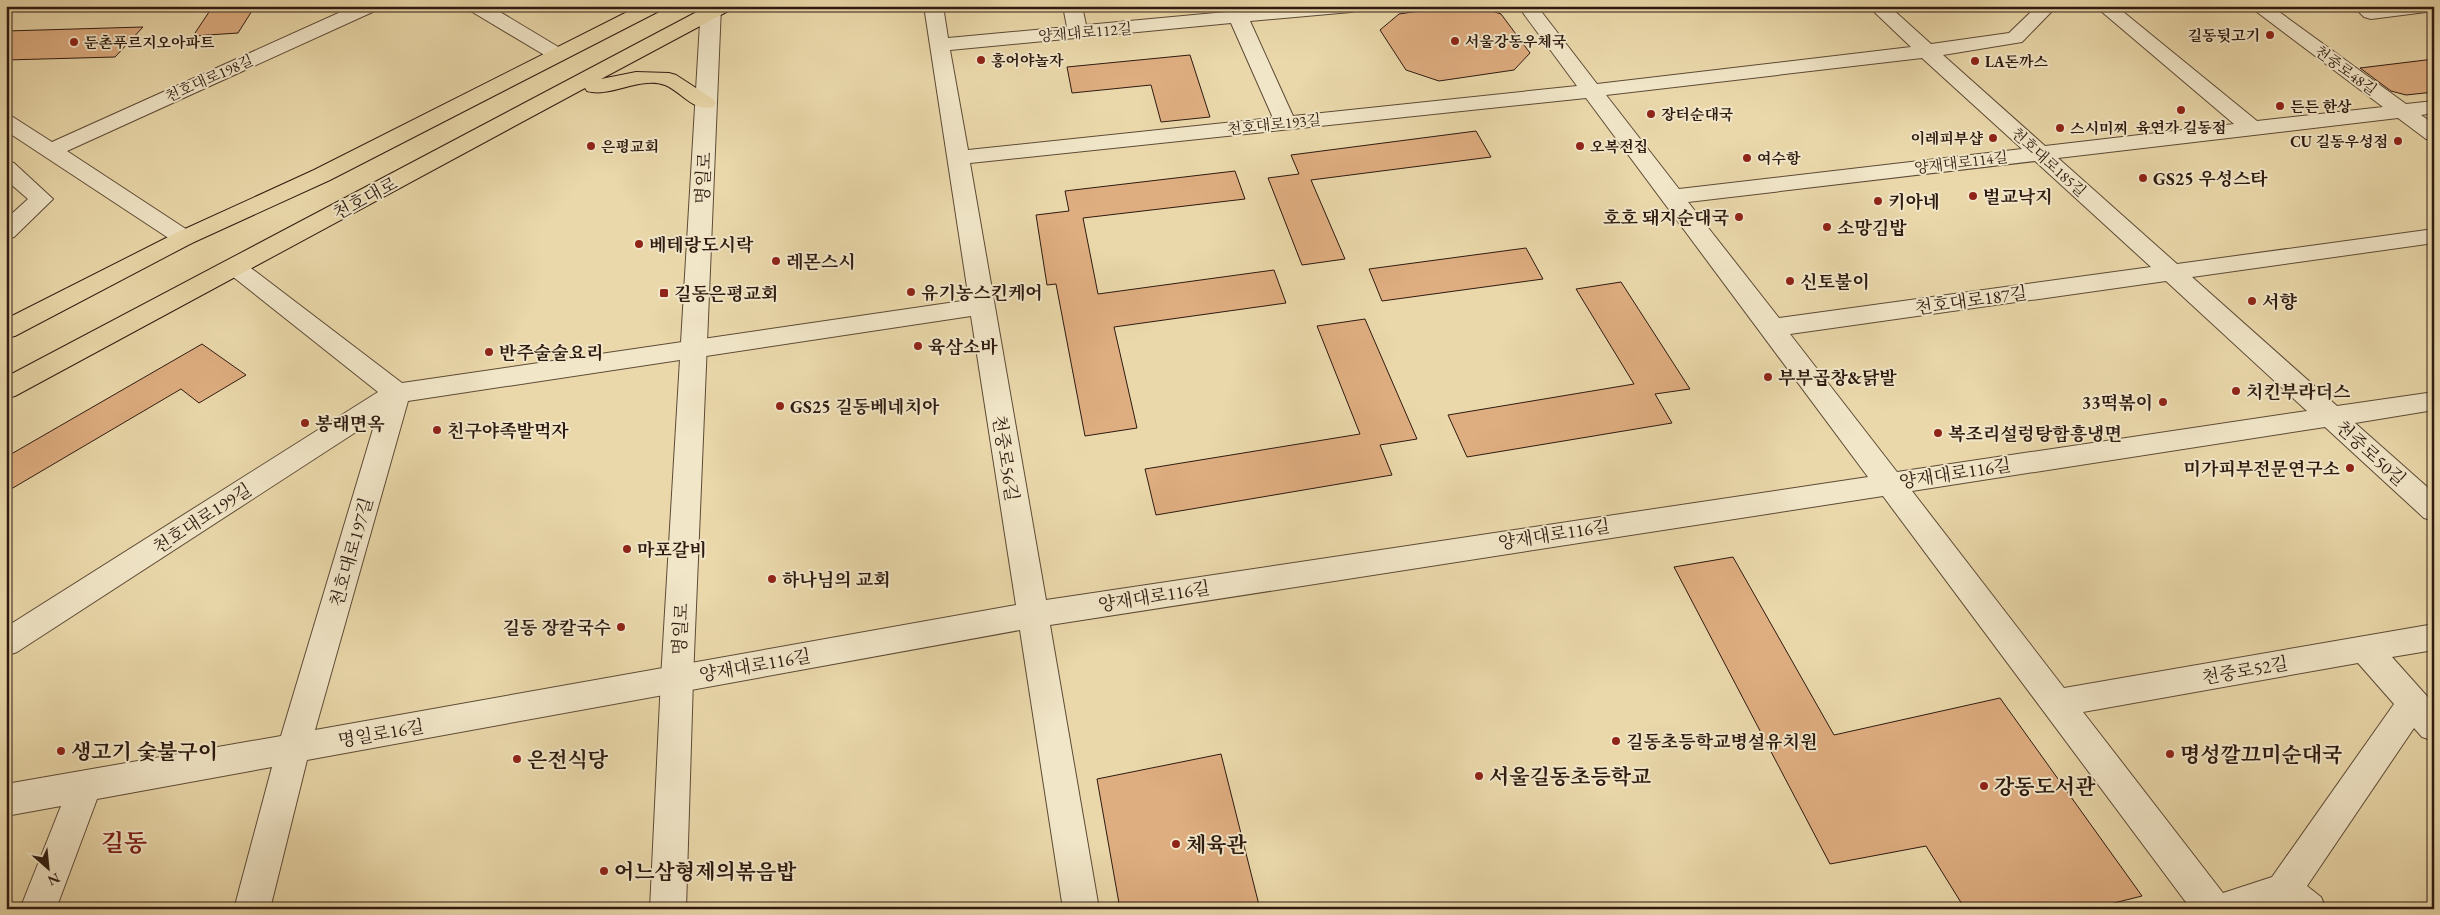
<svg xmlns="http://www.w3.org/2000/svg" width="2440" height="915" font-family="'EB Garamond','Noto Serif KR',serif">
<style>
.building{fill:#dead80;stroke:#2e1a10}
.lines{fill:none;stroke-linecap:round;stroke-linejoin:round}
.minor-casing{stroke:#5d4a36;stroke-width:2}
.tertiary-casing{stroke:#5d4a36;stroke-width:2}
.primary-casing{stroke:#2e1a10;stroke-width:2}
.minor{fill:#f1e6c8;fill-rule:evenodd}
.tertiary{fill:#f1e6c8;fill-rule:evenodd}
.primary{fill:#ead8aa;fill-rule:evenodd}
.poi-dot{fill:#8f2418;stroke:#f1e6c8;stroke-width:2}
.labels{text-anchor:middle;dominant-baseline:central;stroke-width:4;stroke-linejoin:round;paint-order:stroke}
.far-street-label{font-size:15px;fill:#2e1a10;stroke:#f1e6c8}
.far-poi-label{font-size:15px;font-weight:bold;fill:#2e1a10;stroke:#f1e6c8;text-anchor:start}
.street-label{font-size:18px;fill:#2e1a10;stroke:#f1e6c8}
.poi-label{font-size:18px;font-weight:bold;fill:#2e1a10;stroke:#f1e6c8;text-anchor:start}
.near-poi-label{font-size:21px;font-weight:bold;fill:#2e1a10;stroke:#f1e6c8;text-anchor:start}
.near-quarter-label{font-size:24px;font-weight:bold;fill:#7a1f14;stroke:#f1e6c8}
</style>
<rect width="100%" height="100%" fill="#ead8aa"/>
<filter id="stains"><feTurbulence type="fractalNoise" baseFrequency=".004" numOctaves="4"/><feColorMatrix values="0 0 0 0 .2 0 0 0 0 .09 0 0 0 0 .02 0 0 0 .5 -.17"/></filter>
<radialGradient id="worn" r=".72"><stop offset=".6" stop-color="#630" stop-opacity="0"/><stop offset="1" stop-color="#630" stop-opacity=".3"/></radialGradient>
<g class="building">
<polygon points="213,6 255,6 238,33 193,36"/>
<polygon points="1454,6 1476,6 1501,14 1530,53 1514,70 1439,81 1406,70 1380,30 1399,14"/>
<polygon points="143,27 115,57 6,60 6,31"/>
<polygon points="1190,55 1210,117 1161,122 1151,85 1072,93 1067,67"/>
<polygon points="2434,59 2434,92 2406,95 2391,91 2360,68"/>
<polygon points="1476,131 1491,157 1311,180 1345,259 1302,265 1268,178 1299,174 1291,155"/>
<polygon points="1235,171 1245,199 1083,218 1098,294 1274,270 1286,303 1114,327 1137,428 1085,436 1056,284 1047,285 1036,215 1069,211 1065,191"/>
<polygon points="1526,248 1543,279 1382,301 1369,269"/>
<polygon points="1621,282 1690,389 1655,394 1672,423 1467,457 1448,415 1634,384 1576,289"/>
<polygon points="1365,319 1417,439 1380,445 1392,475 1156,515 1145,469 1360,434 1317,326"/>
<polygon points="202,344 246,375 199,403 181,389 6,492 6,457"/>
<polygon points="1733,557 1834,735 2000,698 2142,896 2090,909 1965,909 1926,846 1830,864 1674,567"/>
<polygon points="1221,754 1260,909 1120,909 1097,779"/>
</g>
<g class="lines">
<g class="minor-casing">
<g id="minor">
<polygon points="354,6 379,6 377,10 67,151 192,233 196,238 192,243 184,245 176,243 6,131 6,115 13,117 52,142"/>
<polygon points="467,6 490,6 565,51 568,55 565,59 558,61 551,59 469,10"/>
<path d="M924,6H943L948,38L1067,27L1063,6H1082L1086,25L1226,12L1224,6H1243L1245,10L1288,6H1360L1358,10L1351,12L1250,21L1293,116L1577,86L1518,6H1537L1597,84L1911,47L1868,6H1889L1931,44L2009,33L2037,6H2057L2022,42L1943,55L2045,146L2234,124L2095,6H2116L2257,121L2383,107L2249,6H2271L2406,104L2434,101V113L2421,115L2434,124V140L2426,139L2398,118L2058,158L2177,264L2434,229V243L2192,277L2337,406L2434,392V410L2355,423L2434,493V521L2424,518L2325,427L1912,491L2064,688L2434,624V650L2392,657L2434,704V741L2422,737L2414,728L2307,886L2321,897L2326,909H2191L1883,496L1050,625L1099,909H1063L1020,630L307,760L270,909H234L272,767L97,799L56,909H20L61,806L6,816V784L281,736L376,419L17,652L6,656V627L378,392L227,272L223,267L227,262L235,259L243,262L402,383L969,300ZM1231,23L1273,118L968,150L950,50ZM1922,58L2022,149L1679,189L1606,95ZM1586,98L1868,477L1046,600L970,163ZM2035,161L2151,267L1779,318L1688,202ZM2166,281L2307,411L1897,472L1790,334ZM971,316L1016,605L315,730L408,401ZM2358,663L2394,704L2272,877L2223,893L2083,712Z"/>
<polygon points="2353,6 2434,6 2434,11 2371,19 2364,17"/>
<polygon points="6,161 14,163 53,199 14,237 6,239 6,219 28,199 6,180"/>
</g>
</g>
<g class="tertiary-casing">
<polygon id="tertiary" points="701,6 721,6 693,679 686,909 650,909 661,679"/>
</g>
<g class="primary-casing">
<g id="primary">
<polygon points="639,6 663,6 661,10 330,180 192,243 15,336 6,338 6,319 176,233 314,170"/>
<path d="M708,6H732L730,10L601,79L636,72L669,73L676,75L713,99L716,103L713,107C693,112 682,92 665,85C639,76 611,98 587,91L585,88L15,396L6,398V377Z"/>
</g>
</g>
<use href="#minor" class="minor"/>
<use href="#tertiary" class="tertiary"/>
<use href="#primary" class="primary"/>
</g>
<g class="poi-dot">
<circle cx="2270" cy="35" r="5"/>
<circle cx="1455" cy="41" r="5"/>
<circle cx="74" cy="42" r="5"/>
<circle cx="981" cy="60" r="5"/>
<circle cx="1975" cy="61" r="5"/>
<circle cx="2280" cy="106" r="5"/>
<circle cx="2181" cy="110" r="5"/>
<circle cx="1651" cy="114" r="5"/>
<circle cx="2060" cy="128" r="5"/>
<circle cx="1993" cy="138" r="5"/>
<circle cx="2398" cy="141" r="5"/>
<circle cx="591" cy="146" r="5"/>
<circle cx="1580" cy="146" r="5"/>
<circle cx="1747" cy="158" r="5"/>
<circle cx="2143" cy="178" r="5"/>
<circle cx="1973" cy="196" r="5"/>
<circle cx="1878" cy="201" r="5"/>
<circle cx="1739" cy="217" r="5"/>
<circle cx="1827" cy="227" r="5"/>
<circle cx="639" cy="244" r="5"/>
<circle cx="776" cy="261" r="5"/>
<circle cx="1790" cy="281" r="5"/>
<circle cx="911" cy="292" r="5"/>
<rect x="659" y="288" width="10" height="10" rx="2.5"/>
<circle cx="2252" cy="301" r="5"/>
<circle cx="918" cy="346" r="5"/>
<circle cx="489" cy="352" r="5"/>
<circle cx="1768" cy="377" r="5"/>
<circle cx="2236" cy="391" r="5"/>
<circle cx="2163" cy="402" r="5"/>
<circle cx="780" cy="406" r="5"/>
<circle cx="305" cy="423" r="5"/>
<circle cx="437" cy="430" r="5"/>
<circle cx="1938" cy="433" r="5"/>
<circle cx="2350" cy="468" r="5"/>
<circle cx="627" cy="549" r="5"/>
<circle cx="772" cy="579" r="5"/>
<circle cx="621" cy="627" r="5"/>
<circle cx="1616" cy="741" r="5"/>
<circle cx="61" cy="751" r="5"/>
<circle cx="2170" cy="754" r="5"/>
<circle cx="517" cy="759" r="5"/>
<circle cx="1479" cy="776" r="5"/>
<circle cx="1984" cy="786" r="5"/>
<circle cx="1176" cy="844" r="5"/>
<circle cx="604" cy="871" r="5"/>
</g>
<g class="labels">
<g class="far-street-label">
<text transform="translate(1085 32) rotate(-5)">양재대로112길</text>
<text transform="translate(2346 70) rotate(36)">천중로48길</text>
<text transform="translate(209 78) rotate(-24)">천호대로198길</text>
<text transform="translate(1274 124) rotate(-6)">천호대로193길</text>
<text transform="translate(1961 162) rotate(-7)">양재대로114길</text>
<text transform="translate(2049 162) rotate(42)">천호대로185길</text>
</g>
<g class="far-poi-label">
<text x="2260" y="35" text-anchor="end">길동뒷고기</text>
<text x="1465" y="41">서울강동우체국</text>
<text x="84" y="42">둔촌푸르지오아파트</text>
<text x="991" y="60">홍어야놀자</text>
<text x="1985" y="61">LA돈까스</text>
<text x="2290" y="106">든든 한상</text>
<text x="1661" y="114">장터순대국</text>
<text x="2181" y="127" text-anchor="middle">육연가 길동점</text>
<text x="2070" y="128">스시미찌</text>
<text x="1983" y="138" text-anchor="end">이레피부샵</text>
<text x="2388" y="141" text-anchor="end">CU 길동우성점</text>
<text x="601" y="146">은평교회</text>
<text x="1590" y="146">오복전집</text>
<text x="1757" y="158">여수항</text>
</g>
<g class="street-label">
<text transform="translate(703 178) rotate(-87)">명일로</text>
<text transform="translate(365 198) rotate(-28)">천호대로</text>
<text transform="translate(1971 300) rotate(-8)">천호대로187길</text>
<text transform="translate(2371 453) rotate(42)">천중로50길</text>
<text transform="translate(1006 458) rotate(81)">천중로56길</text>
<text transform="translate(1955 473) rotate(-9)">양재대로116길</text>
<text transform="translate(202 518) rotate(-33)">천호대로199길</text>
<text transform="translate(1554 534) rotate(-9)">양재대로116길</text>
<text transform="translate(351 552) rotate(-74)">천호대로197길</text>
<text transform="translate(1154 596) rotate(-9)">양재대로116길</text>
<text transform="translate(680 629) rotate(-87)">명일로</text>
<text transform="translate(755 665) rotate(-10)">양재대로116길</text>
<text transform="translate(2245 670) rotate(-10)">천중로52길</text>
<text transform="translate(381 733) rotate(-10)">명일로16길</text>
</g>
<g class="poi-label">
<text x="2153" y="178">GS25 우성스타</text>
<text x="1983" y="196">벌교낙지</text>
<text x="1888" y="201">키아네</text>
<text x="1729" y="217" text-anchor="end">호호 돼지순대국</text>
<text x="1837" y="227">소망김밥</text>
<text x="649" y="244">베테랑도시락</text>
<text x="786" y="261">레몬스시</text>
<text x="1800" y="281">신토불이</text>
<text x="921" y="292">유기농스킨케어</text>
<text x="674" y="293">길동은평교회</text>
<text x="2262" y="301">서향</text>
<text x="928" y="346">육삼소바</text>
<text x="499" y="352">반주술술요리</text>
<text x="1778" y="377">부부곱창&amp;닭발</text>
<text x="2246" y="391">치킨부라더스</text>
<text x="2153" y="402" text-anchor="end">33떡볶이</text>
<text x="790" y="406">GS25 길동베네치아</text>
<text x="315" y="423">봉래면옥</text>
<text x="447" y="430">친구야족발먹자</text>
<text x="1948" y="433">복조리설렁탕함흥냉면</text>
<text x="2340" y="468" text-anchor="end">미가피부전문연구소</text>
<text x="637" y="549">마포갈비</text>
<text x="782" y="579">하나님의 교회</text>
<text x="611" y="627" text-anchor="end">길동 장칼국수</text>
<text x="1626" y="741">길동초등학교병설유치원</text>
</g>
<g class="near-poi-label">
<text x="71" y="751">생고기 숯불구이</text>
<text x="2180" y="754">명성깔끄미순대국</text>
<text x="527" y="759">은전식당</text>
<text x="1489" y="776">서울길동초등학교</text>
<text x="1994" y="786">강동도서관</text>
<text x="1186" y="844">체육관</text>
<text x="614" y="871">어느삼형제의볶음밥</text>
</g>
<g class="near-quarter-label">
<text x="124" y="842">길동</text>
</g>
</g>
<rect width="2440" height="915" fill="none" stroke="#ead8aa" stroke-width="25"/>
<rect x="8" y="8" width="2425" height="900" fill="none" stroke="#2e1a10" stroke-width="2.5"/>
<rect x="12" y="12" width="2415" height="890" fill="none" stroke="#2e1a10"/>
<g transform="translate(48 868) rotate(153)" stroke="#f1e6c8" stroke-width="4" paint-order="stroke">
<path d="M0-4L9 19L0 12L-9 19Z" fill="#2e1a10"/>
<text y="-8" font-size="14" font-weight="bold" text-anchor="middle" fill="#2e1a10">N</text>
</g>
<rect width="100%" height="100%" filter="url(#stains)"/>
<rect width="100%" height="100%" fill="url(#worn)"/>
</svg>
